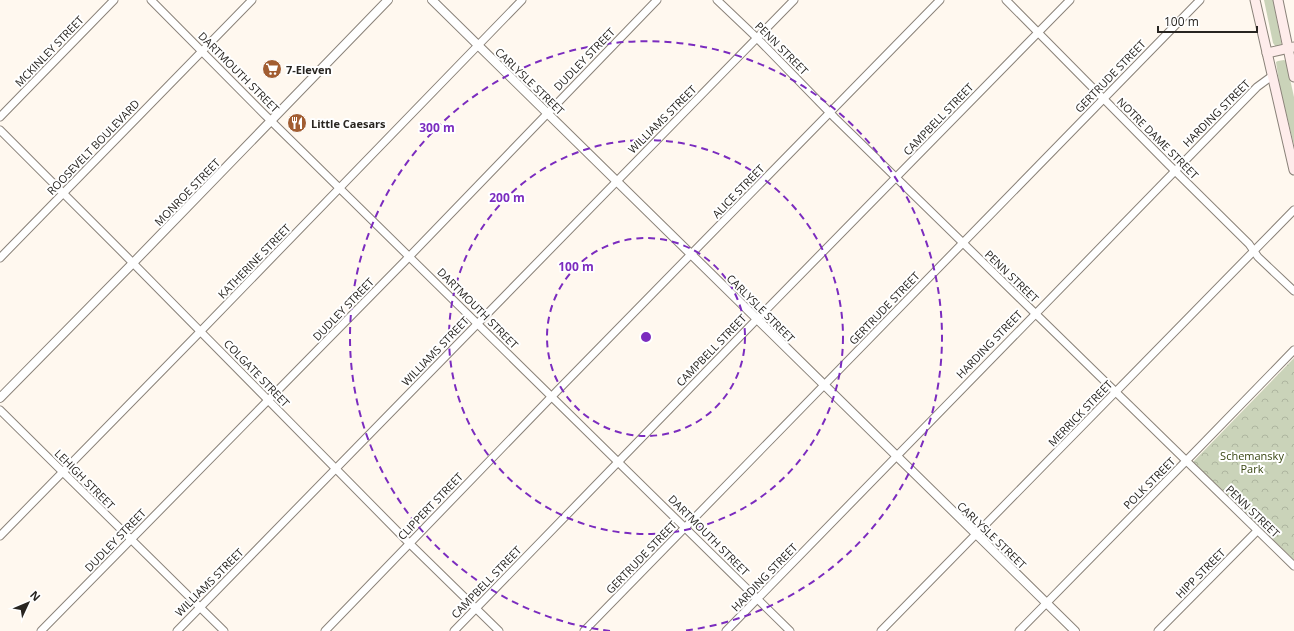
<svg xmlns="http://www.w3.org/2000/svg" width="1294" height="631" font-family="'Open Sans',sans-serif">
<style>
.green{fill:#cad3b9}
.park{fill:url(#park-crowns)}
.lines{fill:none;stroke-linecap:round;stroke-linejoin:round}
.minor-casing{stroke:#8a8279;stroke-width:9}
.tertiary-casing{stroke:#8a8279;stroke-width:10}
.secondary-casing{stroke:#8a8279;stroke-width:11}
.minor{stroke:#fff;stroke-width:7}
.tertiary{stroke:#fff;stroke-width:8}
.secondary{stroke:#feeceb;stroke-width:9}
.ring{fill:none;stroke:#7b2cbf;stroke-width:2;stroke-dasharray:7 5}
.labels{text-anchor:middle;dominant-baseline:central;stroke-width:4;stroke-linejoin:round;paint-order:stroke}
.street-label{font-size:11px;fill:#282521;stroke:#fff}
.poi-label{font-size:11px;font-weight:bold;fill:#282521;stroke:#fff;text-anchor:start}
.park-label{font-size:11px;fill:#374510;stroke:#fff}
.centre{fill:#7b2cbf;stroke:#fff;stroke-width:2}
.ring-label{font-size:12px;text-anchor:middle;font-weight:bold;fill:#7b2cbf;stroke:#fff;stroke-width:4;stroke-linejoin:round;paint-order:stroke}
</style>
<defs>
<pattern id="park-crowns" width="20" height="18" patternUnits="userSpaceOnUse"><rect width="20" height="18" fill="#cad3b9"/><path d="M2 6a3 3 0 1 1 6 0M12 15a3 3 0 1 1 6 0" fill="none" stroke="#aeb59f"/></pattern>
</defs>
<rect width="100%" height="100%" fill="#fff8ef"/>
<g class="green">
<polygon points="1264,0 1273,0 1282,46 1276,47 1273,43"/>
<polygon points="1284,60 1286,61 1294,97 1294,145 1280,88 1276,62 1278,61"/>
</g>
<polygon class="park" points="1294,358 1294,560 1193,462"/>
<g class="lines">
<g class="minor-casing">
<g id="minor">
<polyline points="151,0 265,115 790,631"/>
<polyline points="717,0 757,38 835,118 1294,566"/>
<polyline points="1006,0 1169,165 1249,244 1258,257 1294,291"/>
<polyline points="0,117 114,0"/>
<polyline points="0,130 127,257 409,543 499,631"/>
<polyline points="0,258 252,0"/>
<polyline points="0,410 224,631"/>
<polyline points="0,536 195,337 522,0"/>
<polyline points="41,631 405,261 657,0"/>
<polyline points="177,631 794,0"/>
<polyline points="325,631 558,390 940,0"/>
<polyline points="454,631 757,319 1070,0"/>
<polyline points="584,631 1200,0"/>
<polyline points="726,631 1257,87 1272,76"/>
<polyline points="881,631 1294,210"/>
<polyline points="1019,631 1186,461 1294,350"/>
<polyline points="1158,631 1257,531"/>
</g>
</g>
<g class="tertiary-casing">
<g id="tertiary">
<polyline points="432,0 1075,631"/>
<polyline points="0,398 133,263 388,0"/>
</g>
</g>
<g class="secondary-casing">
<g id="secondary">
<polyline points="1255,0 1294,170"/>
<polyline points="1278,0 1294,77"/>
<polyline points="1267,53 1294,47"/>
</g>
</g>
<use href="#minor" class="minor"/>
<use href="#tertiary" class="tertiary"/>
<use href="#secondary" class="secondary"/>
</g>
<g class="ring">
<circle cx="646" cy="337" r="99"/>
<circle cx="646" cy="337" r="197"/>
<path d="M610 631A296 296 0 1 1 682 631"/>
</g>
<defs>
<g id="supermarket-disc" transform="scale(1)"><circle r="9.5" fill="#a25d31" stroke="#fff"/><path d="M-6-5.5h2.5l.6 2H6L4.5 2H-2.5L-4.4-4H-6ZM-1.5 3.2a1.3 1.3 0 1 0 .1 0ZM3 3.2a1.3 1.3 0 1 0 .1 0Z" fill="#fff"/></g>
<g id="restaurant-disc" transform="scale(1)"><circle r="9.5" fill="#a25d31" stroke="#fff"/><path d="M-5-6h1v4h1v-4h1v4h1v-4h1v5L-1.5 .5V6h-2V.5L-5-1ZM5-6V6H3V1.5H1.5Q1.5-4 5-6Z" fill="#fff"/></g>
</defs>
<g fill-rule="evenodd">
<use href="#supermarket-disc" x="272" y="69"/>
<use href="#restaurant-disc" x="297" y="123"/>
</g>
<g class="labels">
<g class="street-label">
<text transform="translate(782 48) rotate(45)">PENN STREET</text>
<text transform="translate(49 51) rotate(-46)">MCKINLEY STREET</text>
<text transform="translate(584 59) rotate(-46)">DUDLEY STREET</text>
<text transform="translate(239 72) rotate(45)">DARTMOUTH STREET</text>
<text transform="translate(1110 76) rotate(-46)">GERTRUDE STREET</text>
<text transform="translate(530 81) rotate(44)">CARLYSLE STREET</text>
<text transform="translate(1216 113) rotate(-45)">HARDING STREET</text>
<text transform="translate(662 119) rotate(-45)">WILLIAMS STREET</text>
<text transform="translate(938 119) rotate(-46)">CAMPBELL STREET</text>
<text transform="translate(1158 138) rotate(45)">NOTRE DAME STREET</text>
<text transform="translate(93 147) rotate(-46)">ROOSEVELT BOULEVARD</text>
<text transform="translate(738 191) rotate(-46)">ALICE STREET</text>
<text transform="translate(187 192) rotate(-46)">MONROE STREET</text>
<text transform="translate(254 261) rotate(-46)">KATHERINE STREET</text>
<text transform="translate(1012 276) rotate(44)">PENN STREET</text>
<text transform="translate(478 308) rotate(45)">DARTMOUTH STREET</text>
<text transform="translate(761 308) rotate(45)">CARLYSLE STREET</text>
<text transform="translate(884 308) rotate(-46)">GERTRUDE STREET</text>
<text transform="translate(343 309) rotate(-46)">DUDLEY STREET</text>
<text transform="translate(989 344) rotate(-46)">HARDING STREET</text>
<text transform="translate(711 350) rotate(-46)">CAMPBELL STREET</text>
<text transform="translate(435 351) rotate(-46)">WILLIAMS STREET</text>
<text transform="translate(257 373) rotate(46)">COLGATE STREET</text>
<text transform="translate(1080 413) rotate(-46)">MERRICK STREET</text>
<text transform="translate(85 479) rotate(45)">LEHIGH STREET</text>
<text transform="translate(1149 483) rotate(-45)">POLK STREET</text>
<text transform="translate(430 506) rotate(-46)">CLIPPERT STREET</text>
<text transform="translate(1253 511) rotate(44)">PENN STREET</text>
<text transform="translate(709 535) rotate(45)">DARTMOUTH STREET</text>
<text transform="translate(992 535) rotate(44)">CARLYSLE STREET</text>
<text transform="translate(115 540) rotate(-46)">DUDLEY STREET</text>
<text transform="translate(641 557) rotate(-46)">GERTRUDE STREET</text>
<text transform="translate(1200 573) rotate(-45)">HIPP STREET</text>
<text transform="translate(764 577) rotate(-46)">HARDING STREET</text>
<text transform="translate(209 582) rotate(-45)">WILLIAMS STREET</text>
<text transform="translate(486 582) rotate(-46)">CAMPBELL STREET</text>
</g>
<g class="poi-label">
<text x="286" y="69">7-Eleven</text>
<text x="311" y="123">Little Caesars</text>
</g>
<g class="park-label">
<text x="1252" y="455">Schemansky<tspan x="1252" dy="13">Park</tspan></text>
</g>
</g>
<circle cx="646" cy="337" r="6" class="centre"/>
<g class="ring-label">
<text x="437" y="132">300 m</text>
<text x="507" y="202">200 m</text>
<text x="576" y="271">100 m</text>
</g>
<g transform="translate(28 603) rotate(46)" stroke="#ffffff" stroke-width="3" paint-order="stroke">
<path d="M0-3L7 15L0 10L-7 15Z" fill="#282521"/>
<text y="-6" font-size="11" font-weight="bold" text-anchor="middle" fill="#282521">N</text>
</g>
<path d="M1158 26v6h99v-6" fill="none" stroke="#282521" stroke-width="2"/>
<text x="1164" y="26" font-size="12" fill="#282521" stroke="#ffffff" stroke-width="3" paint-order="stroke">100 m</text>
</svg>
